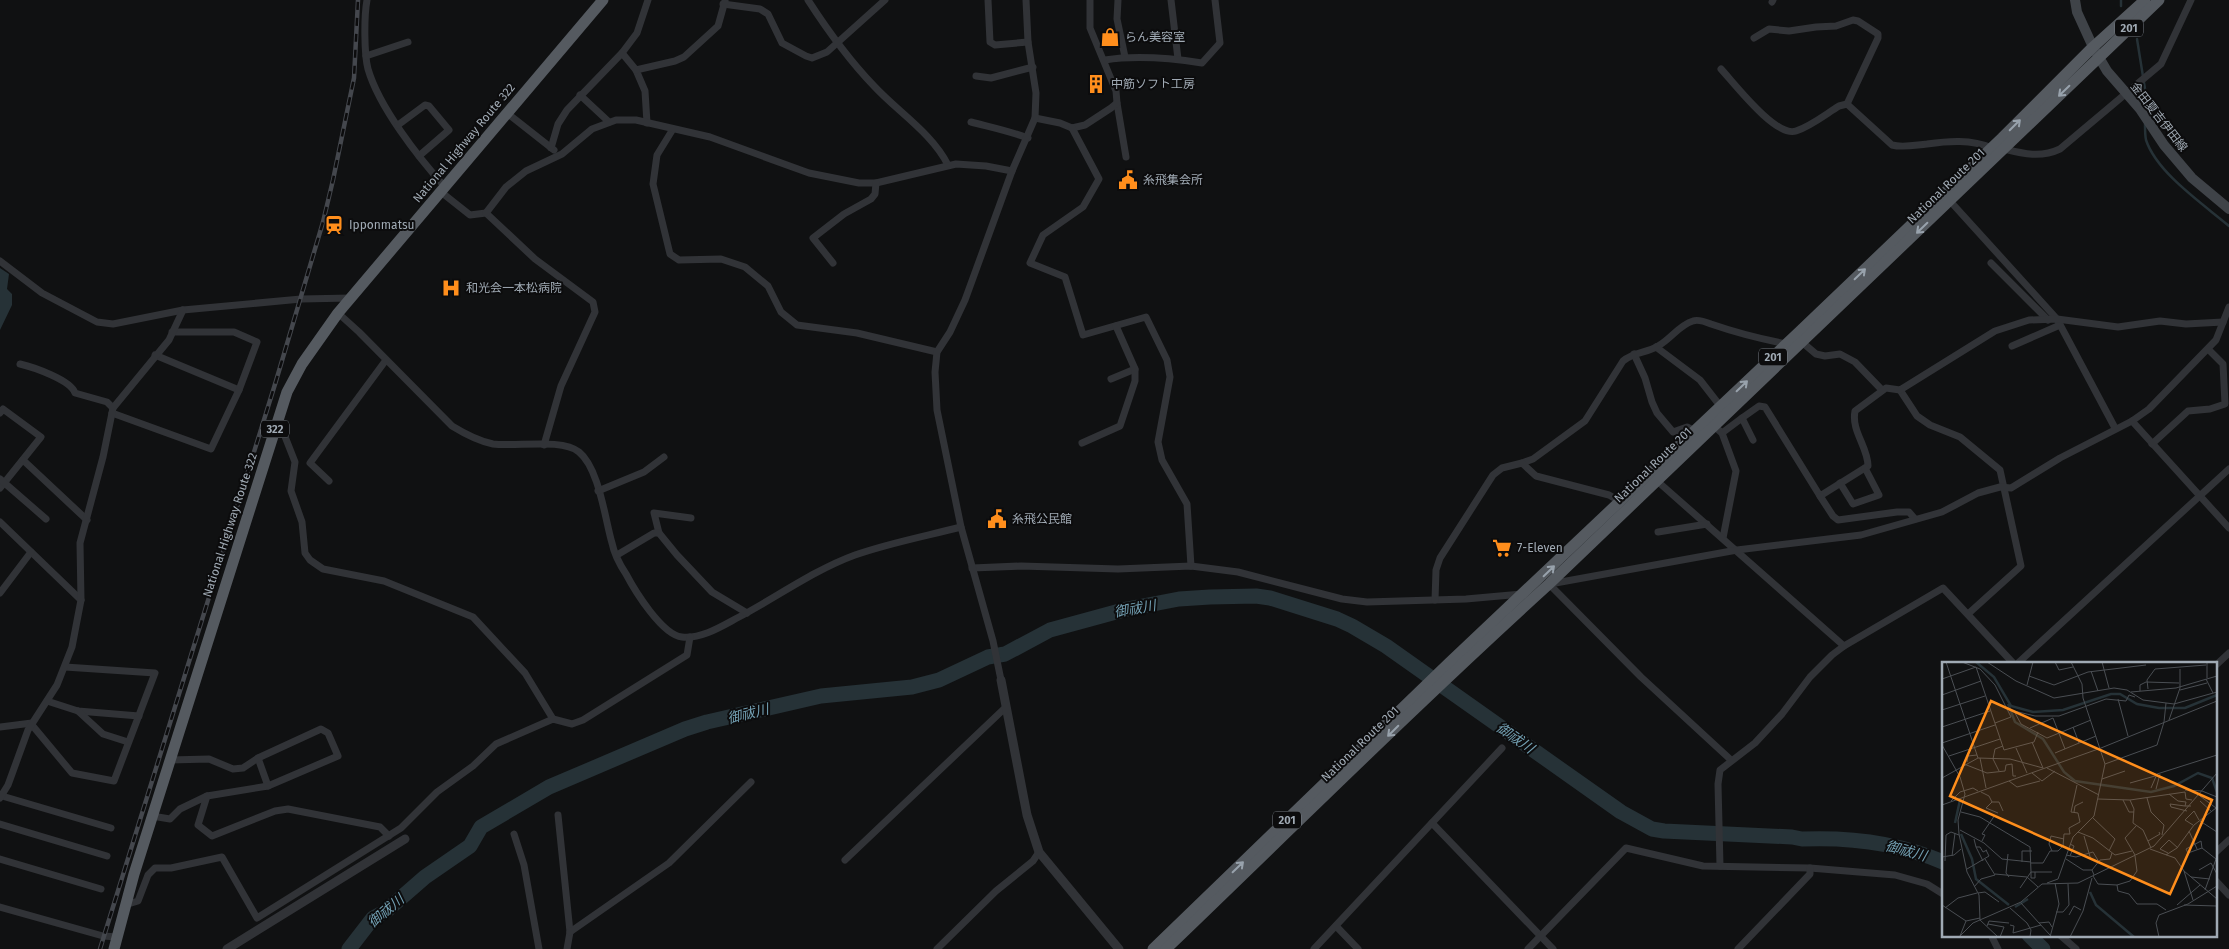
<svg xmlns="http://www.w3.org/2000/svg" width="2229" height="949" font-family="'Fira Sans','Noto Sans JP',sans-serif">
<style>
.water{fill:#263237}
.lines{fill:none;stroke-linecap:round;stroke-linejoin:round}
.stream{stroke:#263237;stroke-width:2.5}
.river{stroke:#263237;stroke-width:15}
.minor{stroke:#313337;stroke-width:7}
.tertiary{stroke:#313337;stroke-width:9}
.secondary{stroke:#3f4348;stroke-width:10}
.trunk{stroke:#555a60;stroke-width:11}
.rail-casing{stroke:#44474d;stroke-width:4.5}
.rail{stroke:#0c0c0d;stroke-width:2.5;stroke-dasharray:8;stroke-linecap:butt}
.oneway{stroke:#98a2ac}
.labels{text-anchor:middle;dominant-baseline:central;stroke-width:4;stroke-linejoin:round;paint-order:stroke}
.shield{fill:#0c0c0d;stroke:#747b82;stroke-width:1}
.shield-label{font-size:11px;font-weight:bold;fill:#a0aab4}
.poi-label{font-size:12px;fill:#a0aab4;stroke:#0c0c0d;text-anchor:start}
.street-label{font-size:12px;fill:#a0aab4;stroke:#0c0c0d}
.water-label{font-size:14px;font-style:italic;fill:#73a0b3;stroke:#0c0c0d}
.inset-river{fill:none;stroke:#263237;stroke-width:2.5}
.inset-road{fill:none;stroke:#4a4e53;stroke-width:1}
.view{fill:#ff8e1c;fill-opacity:0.15;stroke:#ff8e1c;stroke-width:2.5}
.inset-edge{fill:none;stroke:#a0aab4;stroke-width:2.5}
</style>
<rect width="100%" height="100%" fill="#101112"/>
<polygon class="water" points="0,268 9,274 7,289 12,294 12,305 0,330"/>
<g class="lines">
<g class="stream">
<polyline points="2121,6 2121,0"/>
<polyline points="2137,39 2145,89 2145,109"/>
<path d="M2145,124C2145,129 2145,135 2146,140C2157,173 2203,204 2229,226"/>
</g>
<g class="river">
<polyline points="2029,935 2043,949"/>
<path d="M349,949L373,918L386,911L425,877L470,846L481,827L549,787L685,729L707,722L821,696L912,687L939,680L988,657L1005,654L1050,630L1127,609L1179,599L1210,597L1256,596L1270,598L1337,619L1352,626L1386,646L1621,812L1652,829L1664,831L1792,837L1802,839C1851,837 1899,843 1943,862"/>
</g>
<g class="minor">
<path d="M367,0C364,16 364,54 368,69C379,107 418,157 445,187"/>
<path d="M808,0C828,31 849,60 874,86C898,112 932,133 948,165"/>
<polyline points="988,0 990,42 995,45 1028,42"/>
<polyline points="1118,0 1117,19 1125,57"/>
<polyline points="1171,0 1178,59"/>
<polyline points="1772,2 1773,0"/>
<polyline points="723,4 760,9 768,14 782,43 806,56 812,58 827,52 885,0"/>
<polyline points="1754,38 1769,29 1789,31 1816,27 1836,26 1853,20 1858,21 1878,34 1878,38 1847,104"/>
<polyline points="622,53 637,33 648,0"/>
<polyline points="366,56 408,42"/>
<path d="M1105,60C1137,55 1170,58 1202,63L1220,43L1215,0"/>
<path d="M1721,69C1734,83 1776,138 1796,131C1811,126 1826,114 1839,106L1847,104L1892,145C1903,148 1915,145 1927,144C1948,141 1971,139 1992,148"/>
<polyline points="976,76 991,78 1033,67"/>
<polyline points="580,95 609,122"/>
<polyline points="1117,103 1126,157"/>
<polyline points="507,113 554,150"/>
<polyline points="1035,118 1060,123 1072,128 1085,125 1111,108 1117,103 1116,91 1090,28 1090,0"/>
<path d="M971,122C990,127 1009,131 1028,138"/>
<polyline points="647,123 645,91 636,70 675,61 684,57 718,26 725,1"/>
<polyline points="398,125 425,105 429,106 449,130 419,156"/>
<polyline points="1072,128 1099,179 1083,207 1043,235 1030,263 1065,277 1083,335 1146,317 1167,360 1170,377 1158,442 1162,460 1187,504 1191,566"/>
<polyline points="673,129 657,155 653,184 670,254 679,260 721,259 745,267 768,286 781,312 797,325 857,333 937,352"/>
<polyline points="551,148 558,124 567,110 622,53 636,70"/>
<path d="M2004,149C2024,154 2041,158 2060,149L2161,64L2191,0"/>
<polyline points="441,192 470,215 486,213 535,259 593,302 595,312 561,386 544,445"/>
<polyline points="1950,201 2057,319 2115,428"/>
<polyline points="486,213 506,187 526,171 562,154 592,129 616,120 636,120 710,137 809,173 859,183 876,183 956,164 986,166 1012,171"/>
<polyline points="0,261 42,293 97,322 113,324 183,310 301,299 351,298"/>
<polyline points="833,263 813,238 844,214 871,199 875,194 876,183"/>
<polyline points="1991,263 2048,320"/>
<path d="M338,313L359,332L452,426C465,434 478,441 493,444C516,447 562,438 579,452C599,468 605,519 612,543C614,553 620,565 626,574C635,591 662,635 682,637C702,639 722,626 739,617C777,597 814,570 855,555C889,543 926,536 961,527"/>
<polyline points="1803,343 1816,354 1825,356 1840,354 1855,362 1882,390"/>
<polyline points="2012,346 2060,325"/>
<polyline points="1656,347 1700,380 1721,407"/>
<polyline points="1634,354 1645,378 1652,402 1657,413 1673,432 1687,427 1695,431"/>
<polyline points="155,355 239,390"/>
<path d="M20,364C33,367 71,380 75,393L107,402L113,408"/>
<polyline points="1111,379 1135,369"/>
<polyline points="1900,390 1917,416 1930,425 1960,437 2000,470 2021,566 1968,614"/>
<polyline points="0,413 3,409 41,437 0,488"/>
<polyline points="112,413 211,449 239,390 257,342 234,332 172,332"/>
<path d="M1742,418L1759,406L1765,407L1820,496L1868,466C1868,447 1851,431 1855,411L1886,388L1900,390L1995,331L2029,320L2057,319L2118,327L2160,321L2186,324L2223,322"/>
<polyline points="2132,421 2229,528"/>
<polyline points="276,425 284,434 295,462 291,491 302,522 305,553 310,560 323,569 384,581 473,617 525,673 553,719"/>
<polyline points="1714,426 1722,433 1736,471 1723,538"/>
<polyline points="1722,433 1742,418 1753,440"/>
<polyline points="1082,443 1120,426 1135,381 1135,369 1116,326"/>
<polyline points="2152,444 2188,411 2210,409 2225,404 2223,364 2208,349"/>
<polyline points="23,460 87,520"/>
<path d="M1522,463L1533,459L1585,421L1623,361C1634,352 1647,353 1658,346C1671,339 1679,325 1693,321C1698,319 1706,322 1711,324C1737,333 1761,339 1787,344"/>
<polyline points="0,479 46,519"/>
<polyline points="1656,480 1844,646"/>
<polyline points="329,481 310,463 386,360"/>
<polyline points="1840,483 1853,504 1879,495 1865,468"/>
<polyline points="598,491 644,472 664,457"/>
<polyline points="1820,496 1833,516 1838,520 1897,512 1909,512 1915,519"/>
<polyline points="0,522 81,600"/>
<polyline points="1658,532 1707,524"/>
<polyline points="659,533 654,513 691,518"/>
<polyline points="617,555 654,533 659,533 677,555 712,592 747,613"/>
<polyline points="972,568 1021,566 1118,569 1191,566 1238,572 1342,599 1367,602 1466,599 1522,594"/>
<polyline points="1549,584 1641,677 1731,760"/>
<polyline points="1550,584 1737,550 1861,535 1942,512 1978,493 2000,487 2011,488 2060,458 2132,421 2149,409 2216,340 2229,307"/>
<polyline points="0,593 31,552"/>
<polyline points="1435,600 1436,570 1440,558 1493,475 1502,468 1522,463 1536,476 1609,495 1621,502"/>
<polyline points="2018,663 2229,469"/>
<polyline points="2215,666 2229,653"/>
<polyline points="1001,680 993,641 961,527 937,410 935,372 937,352 950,332 965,300 1012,171 1035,118 1036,93 1028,42 1026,0"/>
<polyline points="47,701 78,711 139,716"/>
<polyline points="78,711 103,734 128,742"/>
<polyline points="32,725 72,773 114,781 155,673 65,667"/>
<polyline points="0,727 32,723"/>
<polyline points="258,758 268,786"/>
<polyline points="170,760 209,759 233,769 243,768 258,758 321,729 328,733 338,756 268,786 207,796"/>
<polyline points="2,796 111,828"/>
<polyline points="0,798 8,785 28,730 57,685 72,647 81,600 80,543 103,457 113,408 169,340 183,310"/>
<polyline points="558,815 570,932 567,949"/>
<polyline points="152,816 170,819 180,809 207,796 198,825 212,836 275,811 288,809 380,827 389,836"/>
<polyline points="1432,823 1553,949"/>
<polyline points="0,824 107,856"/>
<polyline points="514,834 524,865 539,949"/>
<polyline points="2215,853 2229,840"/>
<polyline points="0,859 101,889"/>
<polyline points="845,860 1006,707"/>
<polyline points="1720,866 1718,784 1720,770 1755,743 1782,714 1810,677 1832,655 1844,646 1943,588 2013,663"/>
<polyline points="2215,880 2229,895"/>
<polyline points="125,905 138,901 148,875 155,868 171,868 222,857 257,918 401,828 437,792 473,766 496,744 553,719 572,724 583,720 687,655 690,637"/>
<polyline points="0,907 103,936 117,937"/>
<polyline points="1336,926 1358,949"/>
<polyline points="570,932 669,863 751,782"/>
<polyline points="1991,935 1998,949"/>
<polyline points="2060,935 2076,949"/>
<polyline points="937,949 996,891 1033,861 1039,852"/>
<polyline points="1314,949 1502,748"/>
<polyline points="1528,949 1626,848 1703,866 1810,868 1895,875 1927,884 1943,894"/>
<polyline points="1738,949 1810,874 1810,868"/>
</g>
<g class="tertiary">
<polyline points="1001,680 1027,815 1039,852 1119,949"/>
<polyline points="227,949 405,839"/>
</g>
<polyline class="secondary" points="2075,0 2077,12 2093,47 2107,71 2140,109 2164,145 2192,178 2229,209"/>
<g class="trunk">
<polyline points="114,949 134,874 287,392 302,364 338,313 603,0"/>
<polyline points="1153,949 1449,663 1798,333 2002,138 2093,47 2145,0"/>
<path d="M1166,949C1293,827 1419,702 1549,584L2159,0"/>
</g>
<g class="rail-casing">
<polyline id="rail" points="100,949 276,381 323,222 333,180 354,78 358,0"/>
</g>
<use href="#rail" class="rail"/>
</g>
<defs><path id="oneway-shaft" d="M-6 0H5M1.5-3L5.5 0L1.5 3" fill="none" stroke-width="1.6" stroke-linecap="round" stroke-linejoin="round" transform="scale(1.25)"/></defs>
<g class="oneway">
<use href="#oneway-shaft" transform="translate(2064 91) rotate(136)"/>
<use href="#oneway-shaft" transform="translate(2015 125) rotate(-45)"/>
<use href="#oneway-shaft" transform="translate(1922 228) rotate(136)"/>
<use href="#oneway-shaft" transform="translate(1860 274) rotate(-44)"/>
<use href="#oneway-shaft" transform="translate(1742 386) rotate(-44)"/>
<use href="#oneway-shaft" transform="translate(1549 571) rotate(-44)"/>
<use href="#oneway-shaft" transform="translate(1393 731) rotate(135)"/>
<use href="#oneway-shaft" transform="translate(1238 867) rotate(-44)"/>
</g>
<defs>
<g id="shop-bare" transform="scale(1.5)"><path d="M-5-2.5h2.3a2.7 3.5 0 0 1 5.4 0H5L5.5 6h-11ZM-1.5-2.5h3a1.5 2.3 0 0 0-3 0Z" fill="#ff8e1c" stroke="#0c0c0d" stroke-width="2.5" paint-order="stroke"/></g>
<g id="building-bare" transform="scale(1.5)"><path d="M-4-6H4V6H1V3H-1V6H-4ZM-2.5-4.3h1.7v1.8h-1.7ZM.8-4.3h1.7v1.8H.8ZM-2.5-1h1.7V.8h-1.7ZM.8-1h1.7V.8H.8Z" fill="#ff8e1c" stroke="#0c0c0d" stroke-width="2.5" paint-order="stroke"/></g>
<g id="civic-bare" transform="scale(1.5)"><path d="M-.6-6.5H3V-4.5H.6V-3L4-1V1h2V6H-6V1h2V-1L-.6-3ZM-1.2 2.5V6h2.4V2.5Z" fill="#ff8e1c" stroke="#0c0c0d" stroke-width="2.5" paint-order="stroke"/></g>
<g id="station-bare" transform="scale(1.5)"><path d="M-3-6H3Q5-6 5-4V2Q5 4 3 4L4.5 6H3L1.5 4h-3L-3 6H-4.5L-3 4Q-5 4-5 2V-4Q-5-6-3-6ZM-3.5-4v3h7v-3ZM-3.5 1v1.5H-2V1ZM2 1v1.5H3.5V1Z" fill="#ff8e1c" stroke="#0c0c0d" stroke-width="2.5" paint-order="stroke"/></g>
<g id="hospital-bare" transform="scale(1.5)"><path d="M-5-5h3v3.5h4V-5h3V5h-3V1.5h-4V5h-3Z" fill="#ff8e1c" stroke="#0c0c0d" stroke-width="2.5" paint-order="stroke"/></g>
<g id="supermarket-bare" transform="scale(1.5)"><path d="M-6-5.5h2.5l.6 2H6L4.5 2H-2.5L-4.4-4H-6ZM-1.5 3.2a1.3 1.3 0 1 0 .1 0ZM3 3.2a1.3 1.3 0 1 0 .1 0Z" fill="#ff8e1c" stroke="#0c0c0d" stroke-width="2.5" paint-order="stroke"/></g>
</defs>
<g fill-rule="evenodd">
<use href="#shop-bare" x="1110" y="37"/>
<use href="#building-bare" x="1096" y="84"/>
<use href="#civic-bare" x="1128" y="180"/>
<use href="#station-bare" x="334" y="225"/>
<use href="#hospital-bare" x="451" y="288"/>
<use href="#civic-bare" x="997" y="519"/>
<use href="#supermarket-bare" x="1502" y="548"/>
</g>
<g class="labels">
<g class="shield">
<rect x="2115" y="19.5" width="28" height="17" rx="4"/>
<rect x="1759" y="348.5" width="28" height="17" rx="4"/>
<rect x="261" y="420.5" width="28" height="17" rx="4"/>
<rect x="1273" y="811.5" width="28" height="17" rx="4"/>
</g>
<g class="shield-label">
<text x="2129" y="28">201</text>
<text x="1773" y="357">201</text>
<text x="275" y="429">322</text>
<text x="1287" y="820">201</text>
</g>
<g class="poi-label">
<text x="1125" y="37">らん美容室</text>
<text x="1111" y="84">中筋ソフト工房</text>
<text x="1143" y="180">糸飛集会所</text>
<text x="349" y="225">Ipponmatsu</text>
<text x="466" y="288">和光会一本松病院</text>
<text x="1012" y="519">糸飛公民館</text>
<text x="1517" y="548">7-Eleven</text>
</g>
<g class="street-label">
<text transform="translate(2159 117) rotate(52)">金田夏吉伊田線</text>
<text transform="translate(464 143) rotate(-50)">National Highway Route 322</text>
<text transform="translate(1946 186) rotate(-44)">National Route 201</text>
<text transform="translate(1653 465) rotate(-44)">National Route 201</text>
<text transform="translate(230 525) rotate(-72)">National Highway Route 322</text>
<text transform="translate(1360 744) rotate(-44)">National Route 201</text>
</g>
<g class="water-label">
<text transform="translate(1135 609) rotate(-10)">御祓川</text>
<text transform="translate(748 714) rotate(-14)">御祓川</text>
<text transform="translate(1515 738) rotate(35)">御祓川</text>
<text transform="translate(1906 851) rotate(15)">御祓川</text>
<text transform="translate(386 911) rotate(-40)">御祓川</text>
</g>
</g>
<g transform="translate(1942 662)">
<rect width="275" height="275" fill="#101112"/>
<path class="inset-river" d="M34,0L52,15L69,44L91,50L121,48L169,32H178L195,42L217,46H243L275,33M66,42L73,60L101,77L122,110L133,119L209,130L232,124L256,111L270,116L275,130M13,161L18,138M19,172L30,197L34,217L67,243M148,230L154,243L192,275M73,245L86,237"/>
<path class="inset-road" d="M4,0L36,96M20,0L38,7L53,23L69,55L53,61M45,0L74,19L112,36L172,26L185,28L201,38L232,42M113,0L117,8L131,5M160,0L167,26M34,5L62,88L92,80L96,70M149,9L156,29M87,14L112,23L146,10L204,3M265,16V0M0,17L34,5M264,17L271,31M85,23L91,0M206,27L205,18L213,7L264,3M238,28L265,21M198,29V23L204,20L237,21M189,30L234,26L275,14M0,33L39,19M176,37L186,74M232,42L275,30M0,48L43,34M149,58L105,76L79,62L72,49L93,54H117L164,37L184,39L187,33L193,35M227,58L238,26V7M222,60L224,41M0,65L48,49M131,65L137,81M88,66L111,56L123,87M90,80L101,106M0,81L53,63M0,83L18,115L23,132L16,158L17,172L25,210L37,233L38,258L56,275M74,86L85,111M113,91L154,74M7,94L58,77M38,96L44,126M25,100L26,94L35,93M22,102L45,111L63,109L64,103L70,102L71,114H74M163,102L215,83L222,60M105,106L157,133M57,109L51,97L53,87L61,84M90,111L100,119L113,109M0,116L36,96L68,97L101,106M160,117L183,109M67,119L75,125L98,119M188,121L213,114M209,126L215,112L275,93M214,127L218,112M243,128L260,129L275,135M39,130L47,134L50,140H57L61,149M227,132L236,139L244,140L243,144H249M205,136L209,150L222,163L220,173M156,137L188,138M181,138L187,150H192M188,138L243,130L244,137L250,138M188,138L192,147L191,161L201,168L209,186M9,139L18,130L31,126L36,129M258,139L270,150M50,140L44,146L56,151M0,143L159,86L275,39M243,144L228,142L229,145L245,149M19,150L38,155L88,185L89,210L78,226M132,150L133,144L141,140M151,156L173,177L167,189M258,159L275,170M251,163L243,158L252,149L257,158M18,168L42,181L60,197L89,200M247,169L255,187M136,170L151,176L173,193L190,189M128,172L127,166L138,160L136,151L129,150L135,123M142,174L149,198M32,177L34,185H38L41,190L45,188M40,179L43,173L40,172L53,153M206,179L218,172L217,170M34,185L41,199M260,186L246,191L244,187L259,179L260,186L274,197L263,228M208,187L233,196L242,209L251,238M110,189L107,182L109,174L122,177M226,191L218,187L227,178L236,186M66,192L64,211L67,215M124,193L134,195L151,190L157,200M193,193L183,176L194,164M224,193L235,186L252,163L274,146L258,134M10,194L13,171M128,194L132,184L128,182M0,195L12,193L19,187M124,197L141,208H150L152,213M3,199L4,173L9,170L17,173M80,200V189H90M89,201H101L108,189H116L121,184L122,172H128M25,207L47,194L44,188M150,208L158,198L168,197L170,191M257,208L269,201L275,212M242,209L275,237M89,210H110M89,210V216H93V210M53,212L85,215L96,225M151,214L156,222L175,223L188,219L195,209L193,194M249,215L268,217M105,221L116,217L131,175L152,154L163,102L141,36L140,22L129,0M175,223L176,229L187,232L195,242H215L224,248M32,225L39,217L53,213L43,197M36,231L43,230L57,240M79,241L97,261M0,243L24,259L38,256M235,243L258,223M242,243L275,244M3,246L16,236L35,231M68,246L85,261L89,268L88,275M114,250H121L127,243L126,222M127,253L132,244L139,248M46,262L62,265L58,275M68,263L72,264L71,271L99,263M45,264L47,259L67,261M108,273L97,261L107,260L110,265M18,274L24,259M17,275L31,261L79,240L100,222L136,221L212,184L275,111M108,275L117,242L113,221M128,275L141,249L150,216M217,275L214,261L217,253L246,242L275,224"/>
<path class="view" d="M49,39L270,138L228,232L8,134Z"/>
<rect width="275" height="275" class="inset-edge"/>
</g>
</svg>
